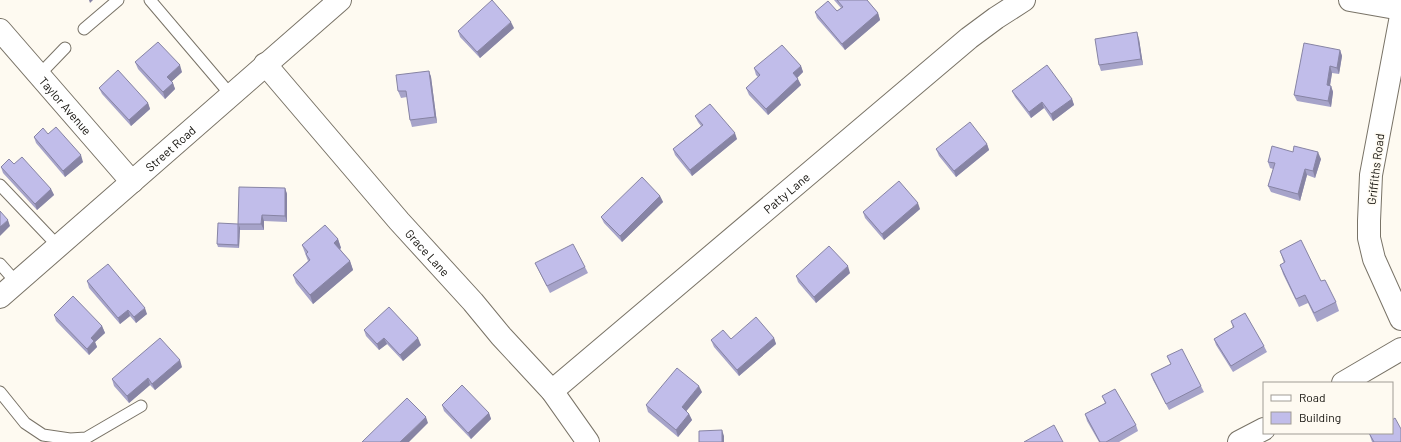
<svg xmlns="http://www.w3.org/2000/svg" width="1401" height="442" font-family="Barlow,sans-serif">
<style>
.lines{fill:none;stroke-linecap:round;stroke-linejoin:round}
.lane-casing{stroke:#797367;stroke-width:13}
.street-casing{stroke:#797367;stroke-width:24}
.secondary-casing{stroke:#797367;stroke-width:24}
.lane{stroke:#fff;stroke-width:11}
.street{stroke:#fff;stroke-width:22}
.secondary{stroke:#fff;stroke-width:22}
.wall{fill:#a6a3c9}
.shaded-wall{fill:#8784a4}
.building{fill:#c1bdea;stroke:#8784a4}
.labels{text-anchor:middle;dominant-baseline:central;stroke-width:3;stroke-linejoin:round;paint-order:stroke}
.street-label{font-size:12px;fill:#12100b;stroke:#fefaf1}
</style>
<rect width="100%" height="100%" fill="#fefaf1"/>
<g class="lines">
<g class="lane-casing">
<g id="lane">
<polyline points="150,0 230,94"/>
<polyline points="84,29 118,0"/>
<polyline points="39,75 65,48"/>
<polyline points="0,185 58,246"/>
<polyline points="0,264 16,282"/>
<polyline points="0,392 25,423 43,435 70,439 86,438 141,406"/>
</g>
</g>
<g class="street-casing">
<g id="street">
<polyline points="1350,0 1401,9"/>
<polyline points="1401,16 1371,175 1369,221 1369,238 1374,259 1401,319"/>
<path id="s1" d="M0,30L132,182"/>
<path id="s2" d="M265,64L399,221L473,302L501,336L552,391L588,442"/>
<polyline points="1343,383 1401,349"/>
<path id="s3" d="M552,391L969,38L996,18L1024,0"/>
<polyline points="1239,442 1264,429"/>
</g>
</g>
<g class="secondary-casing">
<g id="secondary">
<path id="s4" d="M0,297L340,0"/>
</g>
</g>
<use href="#lane" class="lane"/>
<use href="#street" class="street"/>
<use href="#secondary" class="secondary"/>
</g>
<g class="wall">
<polygon points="834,0 867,0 878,13 880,20 845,50 817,18 815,12 837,11 841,8"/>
<polygon points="514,28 480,58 460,37 458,31"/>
<polygon points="1139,39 1143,65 1101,71 1099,65"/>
<polygon points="1340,50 1342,56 1339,74 1332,73 1330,86 1331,86 1333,92 1331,107 1297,101 1294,95"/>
<polygon points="135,62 182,72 172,81 175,89 165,99 138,69"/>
<polygon points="801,66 803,72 797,78 801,85 768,115 749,95 746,88 758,77 756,75 754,68"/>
<polygon points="429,71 431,77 437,123 412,127 410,120 407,97 401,98 398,91"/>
<polygon points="99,88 148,103 150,109 131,126 102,94"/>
<polygon points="1012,91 1072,99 1074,105 1053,121 1044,108 1031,118 1015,97"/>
<polygon points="695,116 737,139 692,176 675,155 673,149 701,126 698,122"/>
<polygon points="48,134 83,162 65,177 36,143 34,137"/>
<polygon points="987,144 989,150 956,177 939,156 936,149"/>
<polygon points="1293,152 1321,159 1315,178 1307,175 1300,201 1271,192 1268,186 1273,169 1270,168 1268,162"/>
<polygon points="14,164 51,189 54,195 37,210 3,173 1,167"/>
<polygon points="285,188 287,194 287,222 264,221 264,230 240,230 240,228 239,248 218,247 217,244 238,224"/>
<polygon points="660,196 663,202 622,242 604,223 601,217"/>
<polygon points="920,209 884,240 865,218 863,212"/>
<polygon points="338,239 341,248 340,249 350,261 353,270 313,304 296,283 293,275 308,261 302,245"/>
<polygon points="1280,251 1321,281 1336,302 1339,311 1317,322 1308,303 1299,307 1283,274 1280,265 1284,263"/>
<polygon points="535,263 585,267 588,273 550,293"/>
<polygon points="850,273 816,303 798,282 796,276"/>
<polygon points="87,281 147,314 136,323 130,316 120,324 89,288"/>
<polygon points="54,315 102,326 105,333 95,342 97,347 89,355 56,321"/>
<polygon points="1231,321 1264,346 1267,352 1233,372 1216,345 1214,339 1233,328"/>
<polygon points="364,330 421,345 403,361 387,344 379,350 366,336"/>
<polygon points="774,338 776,344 739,376 714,347 711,340 731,339"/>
<polygon points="1167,356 1201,386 1204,392 1169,410 1153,380 1151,374 1171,364"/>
<polygon points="182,367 155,390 150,385 129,403 114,386 112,379"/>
<polygon points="702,392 686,411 689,414 692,420 678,437 648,412 646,405"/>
<polygon points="1102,396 1136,425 1138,431 1119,442 1099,442 1087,421 1085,414 1105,403"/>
<polygon points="442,405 489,413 491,419 471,439 444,411"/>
<polygon points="1369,433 1401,442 1372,442"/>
</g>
<g class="shaded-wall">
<polygon points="89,0 93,0 90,3"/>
<polygon points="878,13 880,20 845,50 842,44"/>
<polygon points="511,22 514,28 480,58 477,52"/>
<polygon points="1137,32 1139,39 1143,65 1141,59"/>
<polygon points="1340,50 1342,56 1339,74 1337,68"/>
<polygon points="180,65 182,72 170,83 167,77"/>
<polygon points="801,66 803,72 795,80 793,73"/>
<polygon points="1330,66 1332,73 1329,91 1327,85"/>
<polygon points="429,71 431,77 437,123 435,117"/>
<polygon points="798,79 801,85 768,115 766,109"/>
<polygon points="173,83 175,89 165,99 163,92"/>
<polygon points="1331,86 1333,92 1331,107 1328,101"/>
<polygon points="1072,99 1074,105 1053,121 1051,114"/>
<polygon points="1042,102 1044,108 1031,118 1029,112"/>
<polygon points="148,103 150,109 131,126 129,120"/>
<polygon points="735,133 737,139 692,176 690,170"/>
<polygon points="987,144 989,150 956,177 954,171"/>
<polygon points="1318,152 1321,159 1315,178 1313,171"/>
<polygon points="81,155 83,162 65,177 63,171"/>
<polygon points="1305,169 1307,175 1300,201 1298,194"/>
<polygon points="285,188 287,194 287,222 285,216"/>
<polygon points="51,189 54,195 37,210 35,204"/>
<polygon points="660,196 663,202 622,242 620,236"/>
<polygon points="918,203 920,209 884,240 882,234"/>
<polygon points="262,215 264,221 264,230 261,224"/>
<polygon points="8,220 10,226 0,236 0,227"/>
<polygon points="239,225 240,228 239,248 238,245"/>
<polygon points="338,239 341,248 337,251 334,243"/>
<polygon points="350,261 353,270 313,304 310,295"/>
<polygon points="848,266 850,273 816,303 814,297"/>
<polygon points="145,308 147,314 136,323 134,317"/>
<polygon points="128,310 130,316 120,324 118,318"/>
<polygon points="102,326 105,333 95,342 97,347 89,355 87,349 91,338"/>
<polygon points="384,338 387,344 379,350 377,344"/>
<polygon points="418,338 421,345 403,361 400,355"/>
<polygon points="774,338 776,344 739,376 737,370"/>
<polygon points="180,360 182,367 155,390 152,384"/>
<polygon points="148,378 150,385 129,403 127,396"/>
<polygon points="699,386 702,392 684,414 682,407"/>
<polygon points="489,413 491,419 471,439 468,433"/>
<polygon points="689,414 692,420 678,437 676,430"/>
<polygon points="426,417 428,423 409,442 400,442"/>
<polygon points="722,430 724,436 724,442 722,442"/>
</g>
<g class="building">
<polygon points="492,0 511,22 477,52 458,31"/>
<polygon points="837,0 867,0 878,13 842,44 815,12 828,1 837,11 843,7"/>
<polygon points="1137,32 1141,59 1099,65 1095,39"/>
<polygon points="158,42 180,65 167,77 173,83 163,92 135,62"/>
<polygon points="1304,43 1340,50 1337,68 1330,66 1327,85 1331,86 1328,101 1294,95"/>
<polygon points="782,45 801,66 793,73 798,79 766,109 746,88 760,75 754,68"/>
<polygon points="1047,65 1072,99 1051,114 1042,102 1029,112 1012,91"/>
<polygon points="118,70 148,103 129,120 99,88"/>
<polygon points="429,71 435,117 410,120 406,91 398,91 396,75"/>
<polygon points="710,104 735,133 690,170 673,149 703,125 695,116"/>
<polygon points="970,122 987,144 954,171 936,149"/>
<polygon points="56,127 81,155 63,171 34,137 43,128 48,134"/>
<polygon points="1272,146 1293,152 1294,146 1318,152 1313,171 1305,169 1298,194 1268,186 1275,163 1268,162"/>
<polygon points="22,157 51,189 35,204 1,167 9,159 14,164"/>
<polygon points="642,177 660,196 620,236 601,217"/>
<polygon points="899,181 918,203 882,234 863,212"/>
<polygon points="239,187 285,188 285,216 262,215 261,224 238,224"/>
<polygon points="0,211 8,220 0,227"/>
<polygon points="218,223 238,224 238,245 217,244"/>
<polygon points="325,225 338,239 334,243 350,261 310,295 293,275 310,260 306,254 308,252 302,245"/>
<polygon points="1301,240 1321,281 1325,280 1336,302 1314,313 1305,295 1296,299 1280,265 1285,262 1280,251"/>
<polygon points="573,244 585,267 547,286 535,263"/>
<polygon points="829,246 848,266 814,297 796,276"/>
<polygon points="108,264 145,308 134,317 128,310 118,318 87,281"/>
<polygon points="73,296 102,326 91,338 94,341 87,349 54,315"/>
<polygon points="389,307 418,338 400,355 384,338 377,344 364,330"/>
<polygon points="1245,313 1264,346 1231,366 1214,339 1234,327 1231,321"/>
<polygon points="756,317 774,338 737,370 711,340 723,330 731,339"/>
<polygon points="160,338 180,360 152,384 148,378 127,396 112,379"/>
<polygon points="1182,349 1201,386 1166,404 1151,374 1171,364 1167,356"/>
<polygon points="677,368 699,386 682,407 689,414 676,430 646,405"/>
<polygon points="462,385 489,413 468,433 442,405"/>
<polygon points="1115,389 1136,425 1106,442 1100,442 1085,414 1106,403 1102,396"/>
<polygon points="407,398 426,417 400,442 362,442"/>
<polygon points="1395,418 1401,429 1401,442 1374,442 1369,433 1392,433 1392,420"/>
<polygon points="1054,425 1063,442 1024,442"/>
<polygon points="722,430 722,442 699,442 699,431"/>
</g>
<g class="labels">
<g class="street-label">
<text stroke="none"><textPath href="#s1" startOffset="100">Taylor Avenue</textPath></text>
<text stroke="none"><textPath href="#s4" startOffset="226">Street Road</textPath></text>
<text transform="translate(1375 169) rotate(-83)">Griffiths Road</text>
<text stroke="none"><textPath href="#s3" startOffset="307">Patty Lane</textPath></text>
<text stroke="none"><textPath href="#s2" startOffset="249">Grace Lane</textPath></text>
</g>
</g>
<rect x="1263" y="382" width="130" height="52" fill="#fefaf1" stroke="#a09c95"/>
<rect x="1271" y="395" width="20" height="6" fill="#ffffff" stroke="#a09c95"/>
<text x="1299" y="402" font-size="12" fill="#12100b">Road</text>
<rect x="1271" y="412" width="20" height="12" fill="#c1bdea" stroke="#a09c95"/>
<text x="1299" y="422" font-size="12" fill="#12100b">Building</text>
</svg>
